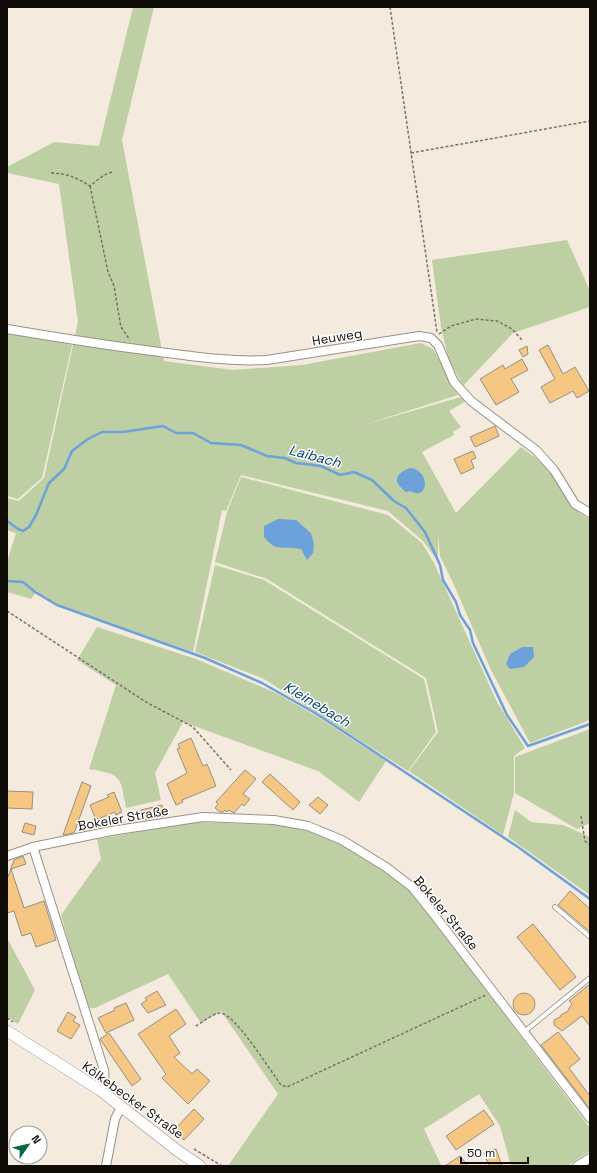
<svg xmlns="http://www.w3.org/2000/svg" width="597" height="1173" font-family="'Space Grotesk',sans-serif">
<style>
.green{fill:#becfa4}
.water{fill:#6ca2d9}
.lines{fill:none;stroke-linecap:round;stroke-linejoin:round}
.stream{stroke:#6ca2d9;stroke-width:2.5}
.building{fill:#f5c783;stroke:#988f82}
.lane-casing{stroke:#9a9185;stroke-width:5.5}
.street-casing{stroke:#9a9185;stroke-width:10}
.secondary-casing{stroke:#9a9185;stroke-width:12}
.path{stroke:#78726a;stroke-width:1.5;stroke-dasharray:3 2;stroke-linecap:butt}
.lane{stroke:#fff;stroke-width:4}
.street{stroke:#fff;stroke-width:8}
.secondary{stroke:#fff;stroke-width:11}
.labels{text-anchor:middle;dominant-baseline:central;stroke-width:3;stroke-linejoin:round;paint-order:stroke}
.street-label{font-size:13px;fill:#0f0c08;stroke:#fff}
.water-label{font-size:14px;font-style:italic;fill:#004174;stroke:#fff}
</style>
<rect width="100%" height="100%" fill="#f4eadd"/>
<g class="green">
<path d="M133,7H154L122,140L164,361L233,370L302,365L421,343L433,349L458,395L363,425L461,397L466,401L449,411L461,427L453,432L454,435L422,452L456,513L521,447C530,454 540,460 548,469C563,484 569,511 590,519V720L530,743L491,670L454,585L440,556L438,535V561L423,541L388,511L241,475L226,511L222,510L193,652L57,604L36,592L31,599L7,592V562L16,533L7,530V498L19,501L44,478L78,322L59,184L7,173V167L54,142L99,146Z"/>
<polygon points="567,240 590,291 590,307 513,333 463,386 448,357 441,327 432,260"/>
<polygon points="7,332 72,345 42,478 18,499 7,496"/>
<polygon points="241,477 388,515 422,543 434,563 497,702 525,748 514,756 514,793 503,835 409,771 438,732 426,678 267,579 215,562 227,512"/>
<polygon points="215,565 264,580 424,679 436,732 408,771 264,679 195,652"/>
<path d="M97,627L196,659L276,693L316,716L386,761L359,802L318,771L183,722L155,773L161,800L126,808C120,775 122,775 89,769L116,685L77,660Z"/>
<polygon points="590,729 590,823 577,829 515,793 515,757"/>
<polygon points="515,810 531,822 563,825 590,837 590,895 508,837"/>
<polygon points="195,822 275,825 309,831 341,843 384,870 410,890 590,1128 590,1151 567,1166 511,1166 500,1126 479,1094 424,1129 441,1165 439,1166 228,1166 278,1094 221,1011 201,1023 168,974 95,1008 87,1008 61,915 101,859 97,839"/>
<polygon points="7,938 35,990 18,1024 7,1017"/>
</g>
<g class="water">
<path d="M410,468C431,470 429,502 410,491L406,492C392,481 395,474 410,468Z"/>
<path d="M278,519L296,520L311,533L314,544L313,553L307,560L301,549C292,547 281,549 274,546C270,544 267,540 264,537V526Z"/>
<polygon points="522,647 533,647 534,657 524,667 510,669 506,664 510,654"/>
</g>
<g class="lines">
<g class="stream">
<polyline points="7,521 18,529 23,531 29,527 36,515 49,483 64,469 72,451 88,439 102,432 123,432 163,426 176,433 193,433 211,443 241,445 267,456 285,458 296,463 321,466 340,475 354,472 372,480 394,501 406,508 425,532 440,565 443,580 456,602 460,615 470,630 473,643 507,715 528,746 590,724"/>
<polyline points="7,581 23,582 35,592 57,605 205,658 262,683 315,713 361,743 518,847 590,899"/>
</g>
</g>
<g class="building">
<polygon points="548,345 563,374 575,367 589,391 577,398 573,391 550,403 541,387 555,379 539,350"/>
<polygon points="527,346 528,354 523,357 519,350"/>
<polygon points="522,359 528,370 511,379 519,392 496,405 480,379 503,365 505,369"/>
<polygon points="495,426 499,436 475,447 470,437"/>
<polygon points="473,451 476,458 471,460 474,468 461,474 454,459"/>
<polygon points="191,738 203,766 207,764 216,786 182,800 183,802 176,805 167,784 187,773 177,749 180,748 178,744"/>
<polygon points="245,770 256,779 243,794 250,799 244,806 242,804 234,813 229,810 227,812 225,810 223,812 220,812 215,808 218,804 216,802"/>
<polygon points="270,774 300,802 293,810 262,782"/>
<polygon points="82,782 91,786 74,833 63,835"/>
<polygon points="7,791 33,792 32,809 7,808"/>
<polygon points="114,792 122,812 116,815 115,812 96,820 90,805 109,797 107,795"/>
<polygon points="318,797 328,805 320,814 309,805"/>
<polygon points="162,805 164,816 143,820 141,810"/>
<polygon points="25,823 36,826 34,835 22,832"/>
<polygon points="23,856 26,864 11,869 24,908 44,901 56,940 36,947 31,933 22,936 14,911 7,913 7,877 8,877 14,860"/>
<polygon points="570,891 590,909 590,932 558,905"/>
<polygon points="533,924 576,977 560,990 517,937"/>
<polygon points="590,984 590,1026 582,1016 562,1031 554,1025 554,1020 560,1017 562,1014 567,1012 572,1004 569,1001"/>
<polygon points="157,991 166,1005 148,1013 141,1004 147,1000 145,998"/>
<circle cx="524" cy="1004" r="11"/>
<polygon points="126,1003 134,1020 106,1033 98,1018 115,1010 114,1008"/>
<polygon points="176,1009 186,1024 169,1036 180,1053 174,1057 192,1074 197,1069 210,1081 188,1104 162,1078 166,1074 138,1034"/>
<polygon points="68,1012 76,1017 73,1021 80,1025 71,1039 57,1031"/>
<polygon points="558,1032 580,1059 569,1068 590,1096 590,1109 541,1045"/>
<polygon points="109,1033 141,1079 132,1086 100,1039"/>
<polygon points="194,1109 204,1119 184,1140 174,1130"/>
<polygon points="484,1110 494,1124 456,1150 446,1136"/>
<polygon points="496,1149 502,1166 489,1166 484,1153"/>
<polygon points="460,1156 468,1166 445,1166"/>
</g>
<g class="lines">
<g class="lane-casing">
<g id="lane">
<polyline points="555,907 590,937"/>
<polyline points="524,1032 590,978"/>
</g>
</g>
<g class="street-casing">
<g id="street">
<path d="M7,329C55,337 103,345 152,351C191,356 228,362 267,360L419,336L431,338L438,345L454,382L471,401L536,450L554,470L575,504L590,513"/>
<path d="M33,847L104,1070C105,1078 105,1083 100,1090"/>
<polyline points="7,856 33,847 111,831 203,817 274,820 308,826 342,840 386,867 412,887 432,912 590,1118"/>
<polyline points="106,1166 115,1119 121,1107"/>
<polyline points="577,1166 590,1158"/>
</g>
</g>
<g class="secondary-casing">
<polyline id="secondary" points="7,1031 100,1090 178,1151 200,1166"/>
</g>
<g class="path">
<polyline points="390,7 437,332"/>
<polyline points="411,153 590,121"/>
<path d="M51,173C67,173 77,178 90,186L104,175L112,172"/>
<polyline points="90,186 108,272 114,286 120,322 121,327 130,340"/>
<polyline points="439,334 451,326 476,319 497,321 512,329 522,340"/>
<polyline points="7,611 146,702 193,727 231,770"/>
<polyline points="581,816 585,841 590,845"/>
<polyline points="7,1018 13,1022"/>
<path d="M196,1026C201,1023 214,1013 220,1013C235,1013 271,1072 281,1085L287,1087L486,995"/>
<polyline points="194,1149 222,1166"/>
</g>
<use href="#lane" class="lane"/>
<use href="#street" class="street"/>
<use href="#secondary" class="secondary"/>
</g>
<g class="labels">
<g class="street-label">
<text transform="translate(337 337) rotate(-9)">Heuweg</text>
<text transform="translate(123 818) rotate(-10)">Bokeler Straße</text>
<text transform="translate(446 913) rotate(50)">Bokeler Straße</text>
<text transform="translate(133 1100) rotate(36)">Kölkebecker Straße</text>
</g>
<g class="water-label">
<text transform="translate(315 456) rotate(15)">Laibach</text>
<text transform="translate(317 704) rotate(31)">Kleinebach</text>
</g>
</g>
<rect width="597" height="1173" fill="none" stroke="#0f0c08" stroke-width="16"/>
<g transform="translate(28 1145) rotate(56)"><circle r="19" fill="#ffffff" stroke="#9f9e9c"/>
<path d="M0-3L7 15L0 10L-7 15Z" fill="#056a3f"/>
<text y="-6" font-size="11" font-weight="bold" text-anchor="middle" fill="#0f0c08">N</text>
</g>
<path d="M461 1157v6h67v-6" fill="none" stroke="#0f0c08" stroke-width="2"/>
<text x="467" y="1157" font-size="12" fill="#0f0c08" stroke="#ffffff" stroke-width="3" paint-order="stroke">50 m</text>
</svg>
